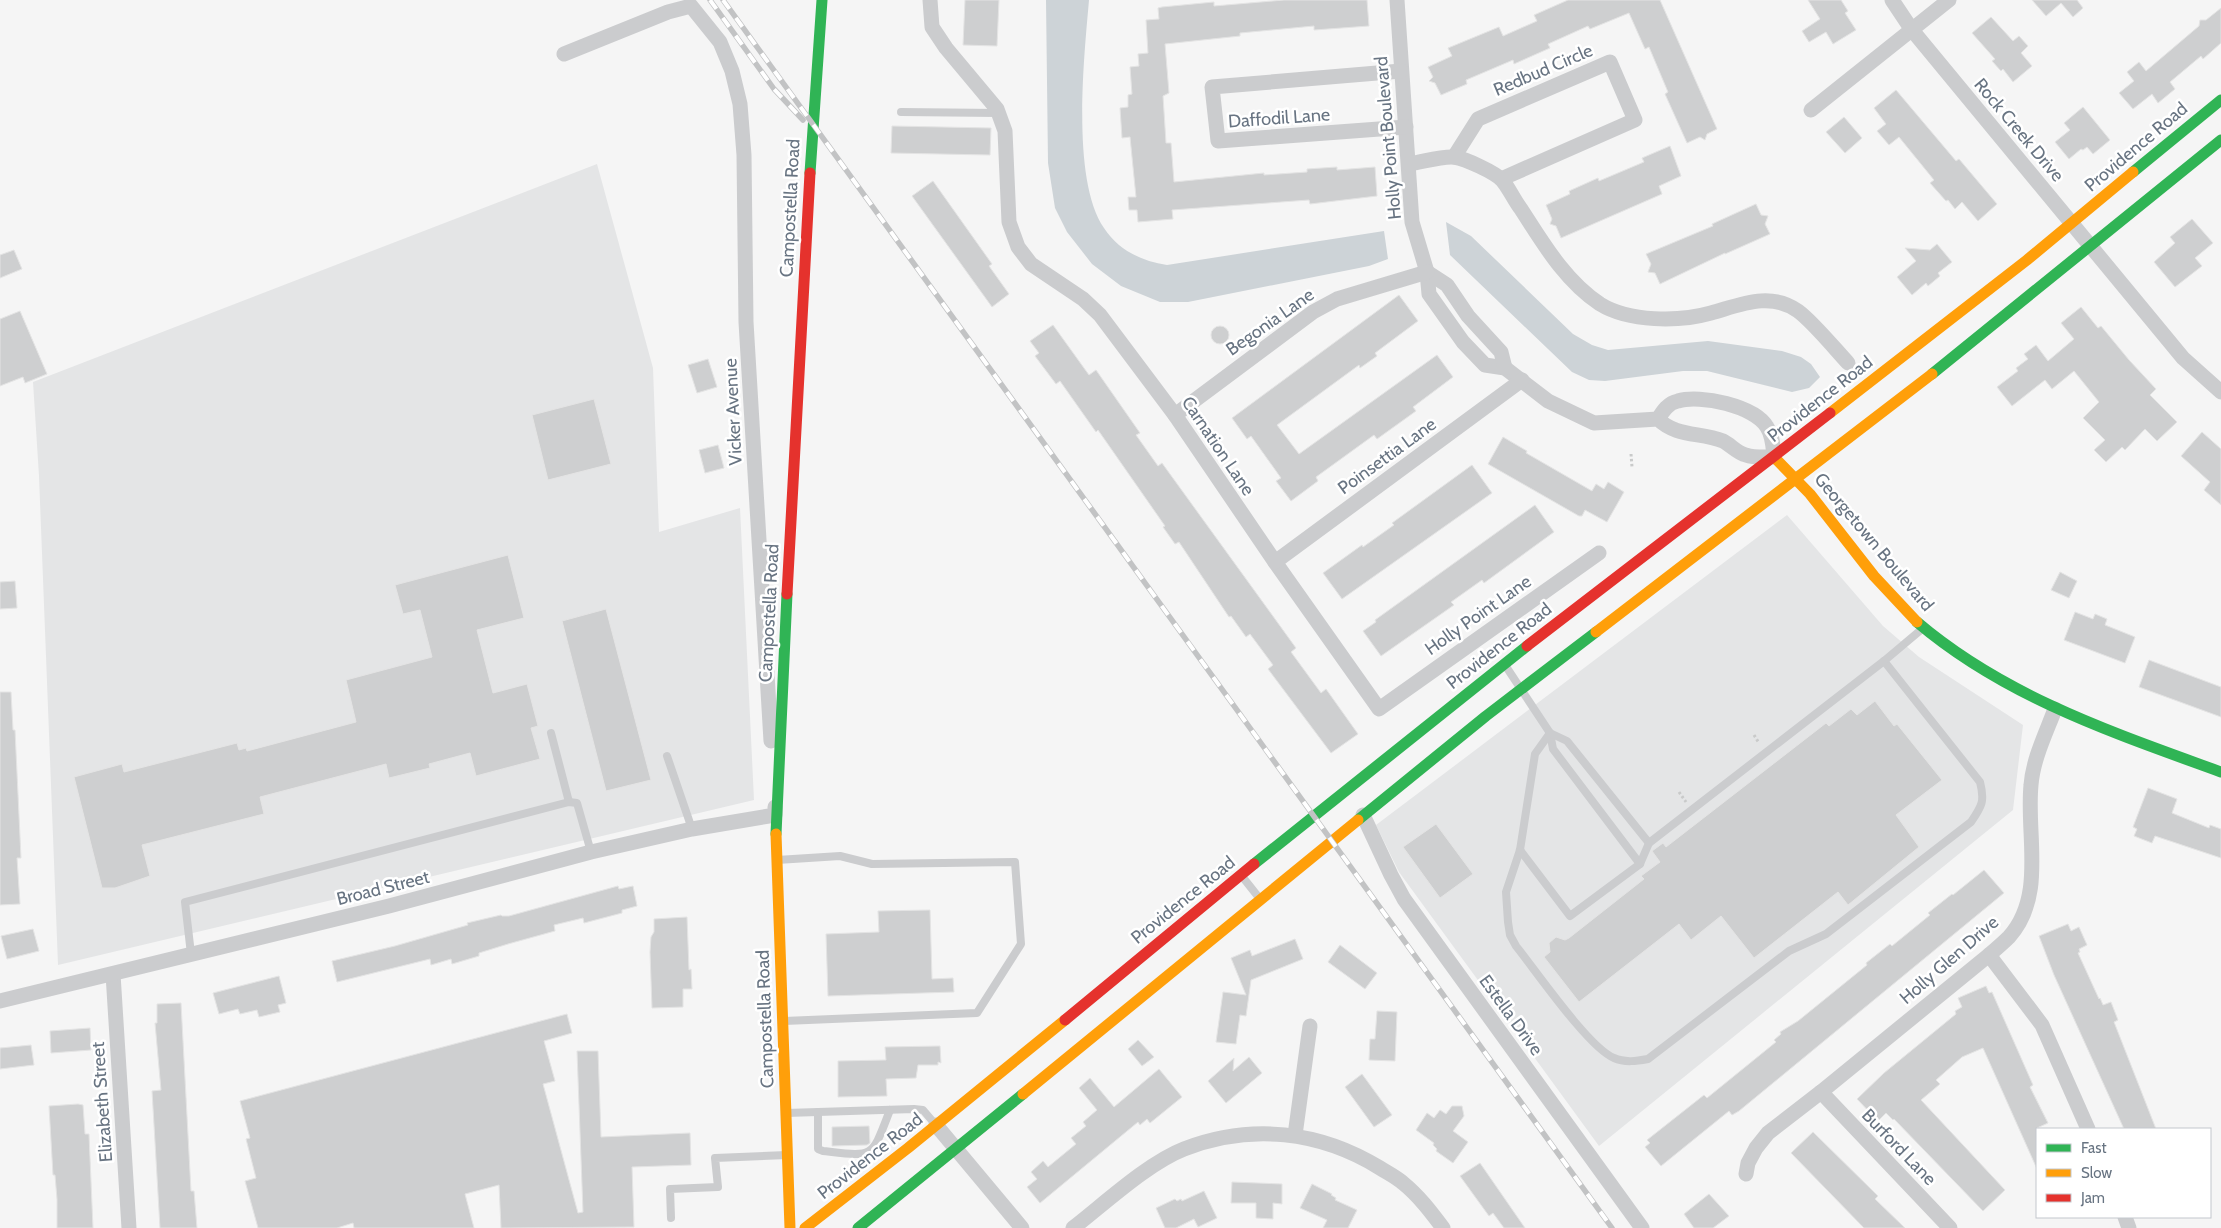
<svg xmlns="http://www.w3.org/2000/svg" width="2221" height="1228" font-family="Cabin,sans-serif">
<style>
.built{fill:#e4e5e6}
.water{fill:#cdd3d7}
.building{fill:#cecfd0;stroke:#e4e4e4}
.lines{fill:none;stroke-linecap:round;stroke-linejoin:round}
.path{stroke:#c9caca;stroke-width:3;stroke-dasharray:2.5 2.5;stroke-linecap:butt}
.lane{stroke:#cbccce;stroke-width:8}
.street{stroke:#cbccce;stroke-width:15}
.fast{stroke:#30b455;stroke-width:11}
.slow{stroke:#ff9f0a;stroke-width:11}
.jam{stroke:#e5322d;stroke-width:11}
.rail-casing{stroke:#c2c3c4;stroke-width:5.5}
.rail{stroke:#fff;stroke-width:4;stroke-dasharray:11;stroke-linecap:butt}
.labels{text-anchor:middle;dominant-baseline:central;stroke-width:5;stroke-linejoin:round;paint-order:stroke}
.street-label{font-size:18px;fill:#687482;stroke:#fff}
</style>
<rect width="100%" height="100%" fill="#f5f5f5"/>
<g class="built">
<polygon points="597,164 653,368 659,532 740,508 754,800 58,965 39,476 33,382"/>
<polygon points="1787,515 1883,626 1919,657 2023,725 2013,810 1599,1146 1399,872 1376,825"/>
</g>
<g class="water">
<path d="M1046,0H1089C1084,58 1071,180 1104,228C1119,251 1142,261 1167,265L1384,231L1388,259L1369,266L1188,302H1160L1121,286L1092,264L1067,232L1055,208L1048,163Z"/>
<polygon points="1446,222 1471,236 1573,334 1592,345 1608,350 1708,341 1782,351 1801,357 1811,364 1820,377 1809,388 1792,392 1707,371 1683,371 1605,381 1589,380 1572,372 1450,255"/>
</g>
<g class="building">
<polygon points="965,0 999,0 997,46 963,45"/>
<polygon points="1284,0 1367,0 1369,26 1314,30 1314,26 1240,33 1240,36 1165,44 1169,93 1163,96 1166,143 1171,143 1174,182 1264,173 1264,175 1307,172 1307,169 1337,167 1337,170 1375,167 1377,196 1310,204 1309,200 1172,210 1173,219 1138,222 1137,210 1129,210 1128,197 1136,197 1130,137 1122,138 1120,108 1128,107 1128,95 1132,94 1130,67 1139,66 1138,54 1148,53 1146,20 1159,19 1158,8 1162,7 1214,2 1214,6"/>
<polygon points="1568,0 1660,0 1717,129 1707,134 1705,140 1700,137 1687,143 1665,94 1668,92 1649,47 1645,49 1629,13 1590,29 1588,26 1548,44 1550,48 1514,64 1513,60 1466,80 1467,84 1441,95 1435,83 1429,81 1433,77 1428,67 1452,56 1448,48 1499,27 1503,36 1537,21 1534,15"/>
<polygon points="1808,0 1841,0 1848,11 1845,13 1856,30 1833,44 1826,32 1809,42 1802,31 1820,19"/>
<polygon points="2032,0 2077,0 2083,8 2073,17 2061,3 2046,16"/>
<polygon points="2221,8 2221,43 2203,59 2201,56 2170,82 2175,89 2158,103 2152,94 2133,109 2119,93 2134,81 2127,72 2139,62 2146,71 2199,26 2200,20 2206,20"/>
<polygon points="1991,17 2013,41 2019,36 2028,46 2021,53 2032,66 2013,82 2003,69 2001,71 1992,61 1995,59 1972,33"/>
<polygon points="1896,90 1956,161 1959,159 1997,204 1978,221 1962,202 1955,209 1948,200 1946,201 1930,183 1934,180 1899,137 1889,145 1877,131 1886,124 1874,108"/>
<polygon points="2083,107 2110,140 2093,154 2087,147 2083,150 2081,149 2069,159 2055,142 2070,130 2064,123"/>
<polygon points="1844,117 1862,138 1845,153 1826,132"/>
<polygon points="892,126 991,128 990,155 891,153"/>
<polygon points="1670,146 1681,176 1659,186 1662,194 1561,238 1556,226 1550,224 1552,219 1546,205 1570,194 1569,191 1598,178 1599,181 1644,162 1642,158"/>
<polygon points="933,181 992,264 989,266 1009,294 992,307 912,196"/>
<polygon points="1756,204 1761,215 1768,216 1765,224 1770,234 1725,254 1725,253 1660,284 1655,273 1648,272 1651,264 1646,254 1713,226 1712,224"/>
<polygon points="2192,219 2213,243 2195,258 2202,266 2175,287 2154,262 2175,243 2170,237"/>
<polygon points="1937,244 1952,262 1938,273 1940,276 1928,286 1926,283 1912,295 1897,277 1916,261 1905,248 1930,250"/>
<polygon points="14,250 22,269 0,278 0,255"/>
<polygon points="1399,295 1418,321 1375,353 1377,356 1360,368 1359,365 1277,425 1299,454 1437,355 1453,377 1413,407 1416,411 1377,439 1374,435 1316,477 1318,481 1291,501 1276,481 1281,478 1251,436 1247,439 1232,418"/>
<polygon points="2081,307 2098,328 2101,326 2129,360 2156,389 2150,395 2177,422 2157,441 2145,429 2125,450 2122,447 2106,462 2094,450 2105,440 2083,418 2099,402 2074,371 2052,389 2045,380 2012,406 1997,387 2018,371 2016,368 2028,359 2024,354 2036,345 2048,361 2074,339 2061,323"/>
<polygon points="20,311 47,374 25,383 23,377 0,386 0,319"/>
<polygon points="1053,325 1089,375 1096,370 1140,433 1136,435 1158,466 1162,463 1296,648 1291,652 1321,693 1326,689 1358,734 1331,753 1268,669 1273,665 1250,634 1246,637 1231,616 1229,617 1179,542 1175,544 1163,527 1165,526 1098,430 1096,432 1060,381 1056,384 1035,356 1039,353 1030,341"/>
<circle cx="1220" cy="335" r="9"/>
<polygon points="708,359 717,387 697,393 688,365"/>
<polygon points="594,399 611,464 548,480 532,415"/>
<polygon points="2202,432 2221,449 2221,505 2204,490 2210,482 2181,456"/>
<polygon points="1503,437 1527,451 1526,453 1592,491 1596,484 1604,489 1608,482 1624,492 1607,522 1585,510 1582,516 1579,516 1488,464"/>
<polygon points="718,445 724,468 705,473 699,450"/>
<polygon points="1472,465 1492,493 1342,599 1323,573 1362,545 1363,547 1394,525 1392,523"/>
<polygon points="1535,505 1554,532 1484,583 1482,580 1451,602 1454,605 1381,656 1363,631 1376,622 1375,620"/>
<polygon points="508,555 524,618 477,630 493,693 527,684 538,726 531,728 540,759 476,776 470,753 429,764 430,768 389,778 386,764 260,797 264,814 142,845 150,876 115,888 102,888 74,777 122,764 124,772 237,743 239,750 246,748 247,751 356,722 346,680 432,657 420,610 403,614 395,585"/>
<polygon points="2060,572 2077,581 2069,598 2051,590"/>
<polygon points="15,581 17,608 0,609 0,582"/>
<polygon points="606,609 651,780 606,791 562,621"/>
<polygon points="2075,612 2093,619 2095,614 2107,619 2105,625 2135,637 2125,663 2064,640"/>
<polygon points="2149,660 2221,687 2221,717 2139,687"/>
<polygon points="0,692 11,692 13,730 15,730 21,858 17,858 20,904 0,905"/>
<polygon points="1875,701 1894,726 1897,724 1942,780 1896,815 1919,847 1848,905 1838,892 1754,958 1721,916 1691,940 1679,924 1579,1002 1544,957 1550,952 1549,943 1556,937 1565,940 1569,938 1644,879 1641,876 1660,862 1652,851 1663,843 1666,847 1826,723 1829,726 1851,709 1857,715"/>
<polygon points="2148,788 2177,799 2172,813 2209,828 2210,825 2221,829 2221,858 2155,836 2152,843 2134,836 2137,829 2133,827"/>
<polygon points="1436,824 1473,874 1440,898 1403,847"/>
<polygon points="1984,870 2004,893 1739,1111 1732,1115 1729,1111 1661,1166 1645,1147 1650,1143 1647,1140 1704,1095 1707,1098 1776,1042 1774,1040 1781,1034 1780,1032 1798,1021 1867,965 1866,963 1890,944 1892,946 1930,915 1928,913 1952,894 1953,895"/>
<polygon points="618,886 619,889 633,886 637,906 622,910 622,913 584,923 583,918 554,925 555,931 508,944 479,953 479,956 452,964 451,959 431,965 430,959 337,982 332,961 395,946 468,925 467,923 501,915 502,916 509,916"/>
<polygon points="930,910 932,979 953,978 954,992 828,996 826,934 879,932 878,911"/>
<polygon points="687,917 689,970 691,969 692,989 683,989 683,1007 652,1008 650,952 651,937 654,932 654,919"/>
<polygon points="2068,924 2071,931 2079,927 2087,945 2079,949 2080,952 2078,953 2099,999 2100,998 2103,1005 2111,1002 2118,1020 2114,1022 2156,1129 2124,1129 2054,975 2039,936"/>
<polygon points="33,929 39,951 7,959 1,936"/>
<polygon points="1295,939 1303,959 1251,980 1246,1016 1240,1015 1236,1044 1216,1042 1223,992 1246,995 1231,958 1250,950 1252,956"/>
<polygon points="1340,945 1377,973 1365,989 1328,962"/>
<polygon points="279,976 286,1003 278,1005 280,1012 259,1017 257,1010 240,1014 238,1009 219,1014 213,993"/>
<polygon points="1986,986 1989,993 1992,992 2033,1085 2030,1087 2048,1123 2037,1128 2037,1169 1983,1048 1962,1057 1936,1080 1940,1084 1921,1100 2005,1190 1983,1211 1894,1119 1893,1120 1886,1113 1878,1121 1857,1099 1884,1073 1956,1014 1955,1011 1962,1007 1958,998"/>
<polygon points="181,1003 191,1191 194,1191 197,1228 160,1228 152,1091 161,1090 155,1023 157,1023 157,1004"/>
<polygon points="1377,1011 1397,1012 1395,1061 1369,1060 1370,1039 1375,1039"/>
<polygon points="567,1014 572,1033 544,1041 555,1081 543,1084 578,1213 583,1212 577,1051 598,1051 601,1137 690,1133 691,1165 632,1167 634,1227 501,1228 499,1185 465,1194 474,1228 354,1228 353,1223 337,1228 258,1228 245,1181 256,1178 246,1139 250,1138 240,1101"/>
<polygon points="90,1028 91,1050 51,1053 50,1031"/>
<polygon points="1138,1040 1154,1057 1142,1066 1128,1049"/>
<polygon points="31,1045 34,1065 0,1069 0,1048"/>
<polygon points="940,1046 941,1063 938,1062 938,1065 918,1065 916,1078 886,1079 887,1096 838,1097 838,1061 886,1060 885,1047"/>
<polygon points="1249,1057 1262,1073 1226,1103 1208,1081 1234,1058 1233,1071"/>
<polygon points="1159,1069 1182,1097 1150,1123 1147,1119 1140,1125 1138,1122 1040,1203 1027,1187 1037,1179 1031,1172 1043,1161 1048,1167 1076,1144 1071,1138 1086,1126 1083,1122 1097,1110 1079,1088 1090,1078 1114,1107"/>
<polygon points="1362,1074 1392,1115 1374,1127 1345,1087"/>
<polygon points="78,1104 83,1105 85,1134 89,1134 93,1228 57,1228 57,1199 55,1175 53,1175 49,1106"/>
<polygon points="1452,1106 1462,1106 1464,1116 1453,1131 1468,1142 1453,1163 1436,1151 1437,1149 1433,1145 1434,1143 1416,1130 1427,1113 1434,1118 1440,1110 1446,1114"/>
<polygon points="869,1126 870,1143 867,1145 832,1146 832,1127"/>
<polygon points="1813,1132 1878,1196 1875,1199 1905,1228 1864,1228 1791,1153"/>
<polygon points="1480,1163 1525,1228 1504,1228 1493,1213 1489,1216 1460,1176"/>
<polygon points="1232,1182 1282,1184 1282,1204 1273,1203 1273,1219 1256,1218 1256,1203 1231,1203"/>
<polygon points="1312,1184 1332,1194 1331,1195 1336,1198 1335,1200 1357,1210 1348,1228 1323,1228 1327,1220 1300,1208"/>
<polygon points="1204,1191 1217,1218 1198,1227 1194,1219 1176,1228 1165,1228 1156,1208 1175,1199 1177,1201 1181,1199 1182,1201"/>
<polygon points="1709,1194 1729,1216 1713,1228 1694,1228 1684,1214"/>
</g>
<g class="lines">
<g class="path">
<polyline points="1631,454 1632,467"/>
<polyline points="1754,735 1759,743"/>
<polyline points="1679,792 1686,802"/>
</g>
<g class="lane">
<polyline points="901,112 998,113"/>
<polyline points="1505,665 1550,733 1553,749 1640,864"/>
<polyline points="551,733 569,802"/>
<path d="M1550,733L1535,754L1520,850L1506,892L1508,922L1510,935L1516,946C1536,971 1589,1048 1614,1058C1625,1063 1637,1061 1648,1059L1789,951L1826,934L1971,822C1982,806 1985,801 1980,782L1884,661"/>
<polyline points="1550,733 1567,741 1649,843"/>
<polyline points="667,756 692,829"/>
<polyline points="1520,850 1570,916 1640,864 1649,843 1884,661 1922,629"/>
<polyline points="777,860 840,856 872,864 1015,862 1021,944 977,1013 784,1021"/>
<polyline points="1241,875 1260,899"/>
<polyline points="191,954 185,902 569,802 577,803 591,852"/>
<path d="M818,1112V1149L823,1151C875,1157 871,1159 890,1110"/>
<polyline points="786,1113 914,1109 923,1110 935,1124"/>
<polyline points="671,1218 670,1189 718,1187 715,1158 787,1155"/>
</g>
<g class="street">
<polyline points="930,0 932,27 946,48 997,109 1005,131 1009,222 1018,247 1031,264 1083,299 1100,315 1175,415 1275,562 1379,709 1599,553"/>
<path d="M1397,0L1412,222L1427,272L1429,294L1463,342L1485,365L1505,368L1548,401L1594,423L1658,419C1663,411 1668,403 1678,401C1700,394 1755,406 1767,427C1773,436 1773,447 1774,457C1765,457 1754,458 1746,455C1737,453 1731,445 1723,441C1700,432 1676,437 1658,419"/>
<polyline points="1892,0 1912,30 2183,358 2221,392"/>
<polyline points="564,54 668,12 691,6 720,42 732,71 740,104 744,155 746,322 771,741"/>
<polyline points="1401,71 1212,87 1218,141 1406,127"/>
<polyline points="1811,110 1949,0"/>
<polyline points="1454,157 1478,119 1610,62 1635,120 1501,179"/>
<path d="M1409,164C1423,162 1441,156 1454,157C1466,159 1494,172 1502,180C1509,188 1514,200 1521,209C1543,243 1565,281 1600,304C1629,322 1679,322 1711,313C1740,305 1770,291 1798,311C1813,322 1835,349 1848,363"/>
<polyline points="1427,272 1447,285 1468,316 1501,352 1505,368"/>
<polyline points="1175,415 1313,312 1337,299 1427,272"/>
<polyline points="1275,562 1522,380"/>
<polyline points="1363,815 1391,875 1404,899 1642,1228"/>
<polyline points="1989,955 2042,1025 2088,1129"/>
<polyline points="113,974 129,1228"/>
<polyline points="0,1001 389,906 591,852 692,829 775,815 775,807"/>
<polyline points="1821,1092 1950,1228"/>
<polyline points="936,1125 1022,1228"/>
<polyline points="1295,1135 1310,1026"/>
<path d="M1746,1174L1748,1163L1756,1148L1768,1133L1821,1092L1989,955C1996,949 2003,943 2009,937C2046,896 2026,835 2031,785C2033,759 2046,733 2055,709"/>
<polyline points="2125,1217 2129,1228"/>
<path d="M1073,1228C1104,1204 1148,1163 1184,1149C1251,1123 1320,1131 1380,1168C1388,1173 1396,1177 1403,1183C1419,1196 1431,1212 1443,1228"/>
</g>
<g class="fast">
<polyline points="2133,172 2221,100"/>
<polyline points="810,173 822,0"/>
<polyline points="1932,374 2221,140"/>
<path d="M1917,622C2005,697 2114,733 2221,772"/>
<polyline points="1358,820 1486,716 1596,632"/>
<polyline points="776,834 787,594"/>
<polyline points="1254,864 1527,646"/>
<polyline points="858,1228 1023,1094"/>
</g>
<g class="slow">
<polyline points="1830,413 2027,260 2133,172"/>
<polyline points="1774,457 1810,494 1874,576 1917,622"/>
<polyline points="1596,632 1932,374"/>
<polyline points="776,834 790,1228"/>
<polyline points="1023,1094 1358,820"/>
<polyline points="805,1228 908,1148 1065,1020"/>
</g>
<g class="jam">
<polyline points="787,594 810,173"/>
<polyline points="1527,646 1830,413"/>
<polyline points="1065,1020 1254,864"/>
</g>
<g class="rail-casing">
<g id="rail">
<polyline points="710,0 774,89 803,120"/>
<polyline points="723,0 1612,1228"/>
</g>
</g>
<use href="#rail" class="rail"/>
</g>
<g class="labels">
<g class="street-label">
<text transform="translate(1543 70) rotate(-23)">Redbud Circle</text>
<text transform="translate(1279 118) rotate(-4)">Daffodil Lane</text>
<text transform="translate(2019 130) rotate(50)">Rock Creek Drive</text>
<text transform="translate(1388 138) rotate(-95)">Holly Point Boulevard</text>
<text transform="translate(2136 147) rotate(-40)">Providence Road</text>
<text transform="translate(790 208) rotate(-87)">Campostella Road</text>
<text transform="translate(1270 322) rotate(-35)">Begonia Lane</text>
<text transform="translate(1820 399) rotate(-38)">Providence Road</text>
<text transform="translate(733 412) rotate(-93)">Vicker Avenue</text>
<text transform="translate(1218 446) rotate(56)">Carnation Lane</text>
<text transform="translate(1387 456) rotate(-36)">Poinsettia Lane</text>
<text transform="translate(1874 542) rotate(50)">Georgetown Boulevard</text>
<text transform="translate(769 613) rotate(-87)">Campostella Road</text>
<text transform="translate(1478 615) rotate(-35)">Holly Point Lane</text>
<text transform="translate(1499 646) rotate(-38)">Providence Road</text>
<text transform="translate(383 888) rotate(-14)">Broad Street</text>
<text transform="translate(1183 900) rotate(-39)">Providence Road</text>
<text transform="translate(1949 960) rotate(-41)">Holly Glen Drive</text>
<text transform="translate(1511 1015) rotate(54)">Estella Drive</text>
<text transform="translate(765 1019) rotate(-92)">Campostella Road</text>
<text transform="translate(102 1102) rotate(-94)">Elizabeth Street</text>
<text transform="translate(1899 1147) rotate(46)">Burford Lane</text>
<text transform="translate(870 1156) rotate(-38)">Providence Road</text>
</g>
</g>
<rect x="2036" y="1128" width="175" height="90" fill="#ffffff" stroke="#c3c7cd"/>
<rect x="2046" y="1144" width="25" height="8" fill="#30b455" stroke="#c3c7cd"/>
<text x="2081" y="1153" font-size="15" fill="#687482">Fast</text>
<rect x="2046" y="1169" width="25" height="8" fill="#ff9f0a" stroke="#c3c7cd"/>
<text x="2081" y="1178" font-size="15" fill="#687482">Slow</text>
<rect x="2046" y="1194" width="25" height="8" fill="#e5322d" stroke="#c3c7cd"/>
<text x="2081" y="1203" font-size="15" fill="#687482">Jam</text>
</svg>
